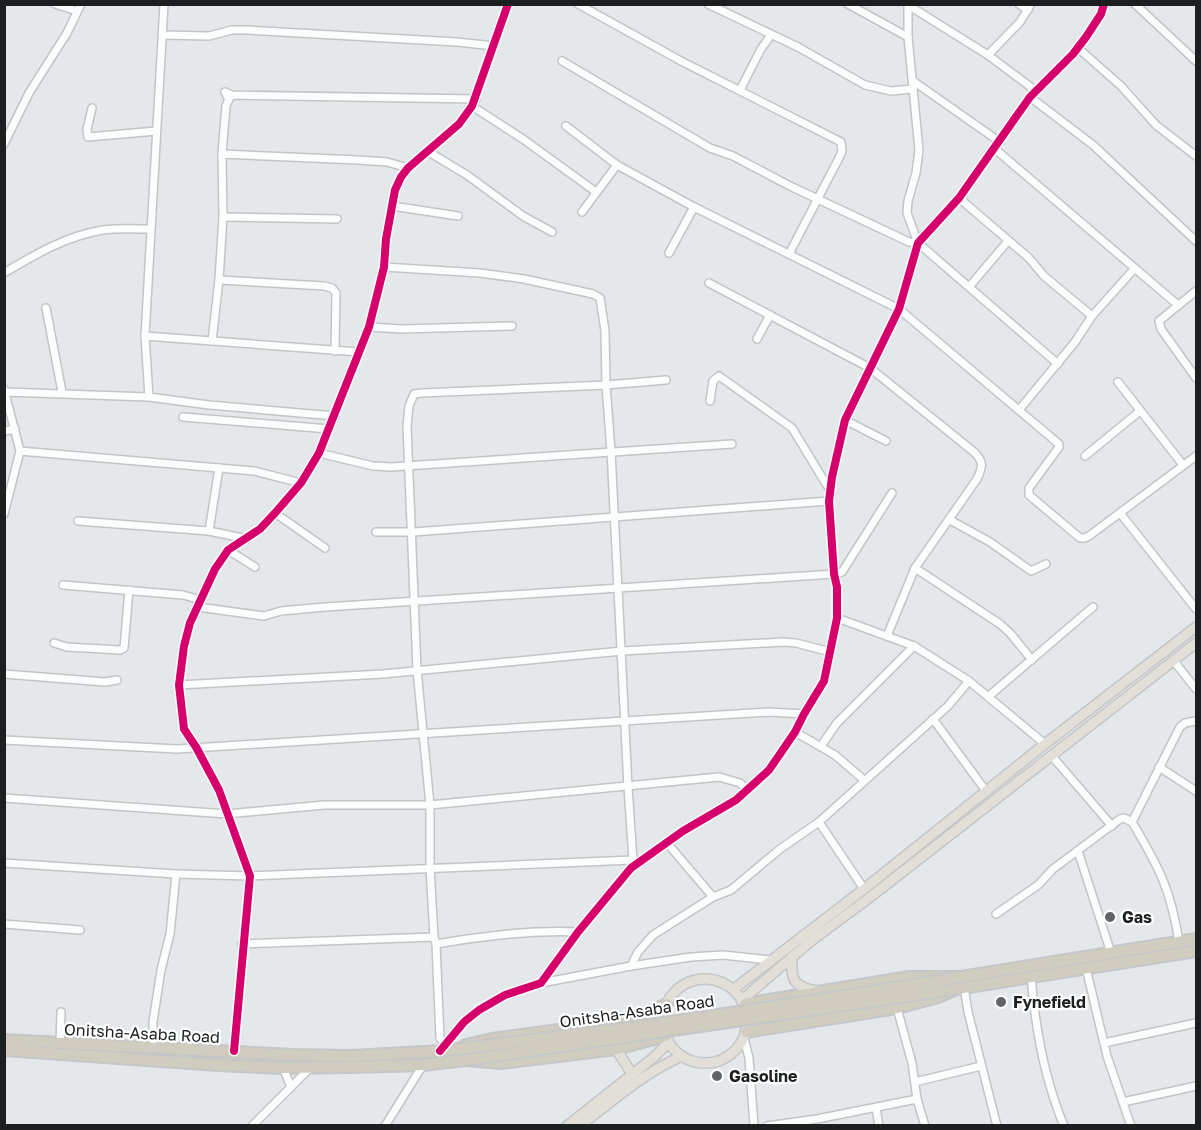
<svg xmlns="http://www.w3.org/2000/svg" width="1201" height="1130" font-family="'Golos Text',sans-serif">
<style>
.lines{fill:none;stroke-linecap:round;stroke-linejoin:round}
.minor-casing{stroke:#c2c5c7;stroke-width:10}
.major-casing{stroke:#c4c6c7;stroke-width:12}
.highway-casing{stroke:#c4c6c7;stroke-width:14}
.minor{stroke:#fbfcfc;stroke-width:7}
.major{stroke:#e1dfd7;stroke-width:9}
.highway{stroke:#d0ccc0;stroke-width:10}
.highway-bridge-casing{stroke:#c4c6c7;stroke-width:14;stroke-linecap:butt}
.highway-bridge{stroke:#d0ccc0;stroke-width:10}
.cycleway-casing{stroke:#fff;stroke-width:11}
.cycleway{stroke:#d6006c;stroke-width:8}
.poi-dot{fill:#626567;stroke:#fff;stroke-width:2}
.labels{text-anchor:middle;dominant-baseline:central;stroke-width:4.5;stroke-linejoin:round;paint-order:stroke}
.poi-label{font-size:16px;font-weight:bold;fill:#1c1f20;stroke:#fff;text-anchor:start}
.street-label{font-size:16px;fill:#1c1f20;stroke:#fff}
</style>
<rect width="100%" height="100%" fill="#e5e8eb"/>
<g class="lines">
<g class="minor-casing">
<g id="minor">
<polyline points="55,4 77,11"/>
<polyline points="578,4 681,61 841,142 842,151 840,156 789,254"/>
<polyline points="708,4 798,47 865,85 891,91 913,89"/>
<polyline points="848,4 908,37"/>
<polyline points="908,4 908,37 919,150 916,173 908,201 907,213 918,243 1058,364"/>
<polyline points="1019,4 1028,10"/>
<polyline points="1135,4 1196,61"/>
<polyline points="908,5 988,55 1036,91"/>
<polyline points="162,35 209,36 232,30 247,30 457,42 494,46"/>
<polyline points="1078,48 1121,86 1156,125 1196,156"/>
<polyline points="988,55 1020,22 1031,4"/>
<polyline points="562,61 710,148 733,156 790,186 909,242 918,243"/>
<polyline points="913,81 1000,142"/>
<polyline points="740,90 761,49 771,35"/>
<polyline points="1030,97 1093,145 1196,241"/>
<polyline points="228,98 225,92 231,95 476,99"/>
<polyline points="472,106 523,139 596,192"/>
<polyline points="92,108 87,129 88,137 156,131"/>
<polyline points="566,126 617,165 694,207 899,309 1059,444 1059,447 1029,488 1029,495 1080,538 1084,538 1089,536 1196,456"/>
<polyline points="4,144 29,93 67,33 81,4"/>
<polyline points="995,149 1178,305"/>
<polyline points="427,151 467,175 523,216 552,232"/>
<polyline points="222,154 358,160 387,162 408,168"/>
<polyline points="959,198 1029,258 1044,276 1092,316"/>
<polyline points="392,206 458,216"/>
<polyline points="582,212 617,165"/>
<polyline points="223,217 337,219"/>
<polyline points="669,253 694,207"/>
<polyline points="384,267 480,273 524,279 593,294 600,298 605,331 606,385 611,451 628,787 633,860 631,868"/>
<path d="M4,273C36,254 66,236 103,230C119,228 135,229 150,229"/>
<polyline points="219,280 324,286 332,288 336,293 335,351"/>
<path d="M709,283L870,368L974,452C984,462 983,466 977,479L915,568L887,636"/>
<polyline points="969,287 1008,241"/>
<polyline points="1196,291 1159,321 1161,329 1196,378"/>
<polyline points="46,308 62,392"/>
<polyline points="369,327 402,329 512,326"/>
<polyline points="145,336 359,352"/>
<polyline points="757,339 770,315"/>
<polyline points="212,341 219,280 223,217 222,154 226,106 231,95"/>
<polyline points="1118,382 1183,465"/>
<polyline points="4,389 20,451 4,514"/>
<polyline points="5,392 149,397 209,405 335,416"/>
<polyline points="149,397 145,336 164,4"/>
<polyline points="710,401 713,381 719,376 792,428 831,492"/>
<polyline points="1019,410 1075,342 1092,316 1135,268"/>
<polyline points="183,417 329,429"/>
<polyline points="845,420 886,441"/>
<polyline points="4,431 15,429"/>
<polyline points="20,451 254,471 301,483"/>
<polyline points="319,453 373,466 391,467 732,444"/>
<polyline points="1085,456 1140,411"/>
<polyline points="275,513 325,548"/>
<polyline points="1120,513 1196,609"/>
<polyline points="950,520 990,542 1031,571 1046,564"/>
<polyline points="78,521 209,531 247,539"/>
<polyline points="209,531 219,468"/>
<polyline points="376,532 413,532 829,501"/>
<polyline points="228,550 255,567"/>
<polyline points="915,568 1000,624 1010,633 1032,660"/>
<polyline points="63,585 183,595 201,600"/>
<polyline points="198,607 264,616 281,611 325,607 834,574 842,572 892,493"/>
<polyline points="837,618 914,646 969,681 1045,744"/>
<polyline points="54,643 67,647 120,650 124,648 129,590"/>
<polyline points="1173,660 1196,689"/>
<polyline points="4,674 105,682 117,680"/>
<polyline points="179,685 383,674 622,651 783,642 796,643 831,652"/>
<polyline points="989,696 1093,607"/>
<polyline points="933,719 986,791"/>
<polyline points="795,732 835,755 864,780"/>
<polyline points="4,740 177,749 769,712 804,714"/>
<polyline points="821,746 837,723 914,646"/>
<polyline points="1051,755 1112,826"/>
<polyline points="1159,767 1196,791"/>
<polyline points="4,798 227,814 324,805 430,805 719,777 740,783 747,790"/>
<polyline points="819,822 864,889"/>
<polyline points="1132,822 1180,727 1185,723 1196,721"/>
<polyline points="667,843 713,897"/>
<polyline points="1078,851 1111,953"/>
<polyline points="4,863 176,874 250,876 633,860"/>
<path d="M996,914L1038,885L1053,869L1120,819L1124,818L1132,822C1159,867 1171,890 1179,942"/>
<polyline points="4,924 80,930"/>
<polyline points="242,944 434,937"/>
<path d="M436,944C484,936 529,930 578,932"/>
<polyline points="631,966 691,957 723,955 770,960"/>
<polyline points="1086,968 1107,1056 1131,1126"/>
<path d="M1031,976C1035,1027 1044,1078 1064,1126"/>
<polyline points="541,983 631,966 638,952 653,935 713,897 731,890 780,849 819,822 948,706 969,681"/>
<polyline points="964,987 968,1012 997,1126"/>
<polyline points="897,1008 912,1063 917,1099 925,1126"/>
<polyline points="744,1038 749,1058 754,1126"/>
<polyline points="60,1043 61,1012"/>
<polyline points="1104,1043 1196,1023"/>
<polyline points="446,1045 440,1038 436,944 434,937 430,868 430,805 417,670 407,426 409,406 414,394 422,393 606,385 666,380"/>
<polyline points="153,1048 153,1022 161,970 170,934 176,874"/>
<polyline points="234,1051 250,876 219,790 196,747 184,729 179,685 184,646 190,623 215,569 224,556 228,550 260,529 275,513 301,483 319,453 369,327 384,267 386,239 395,190 401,177 408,168 459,124 472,106 508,4"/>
<polyline points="441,1051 464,1022 479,1010 505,995 541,983 578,932 631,868 683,831 736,800 769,770 795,732 804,714 824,681 837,618 837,587 834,574 829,501 832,477 845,420 899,309 918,243 959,198 1030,97 1073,54 1086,37 1101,14 1104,4"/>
<polyline points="283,1068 291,1087"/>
<polyline points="915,1082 981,1066"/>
<polyline points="1123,1102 1196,1086"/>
<polyline points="876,1108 879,1126"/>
<polyline points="252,1126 311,1067"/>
<polyline points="385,1126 423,1065"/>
<polyline points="767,1126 817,1119 917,1099"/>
</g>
</g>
<g class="major-casing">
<g id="major">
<path d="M792,957C791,980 793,987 817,991"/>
<circle cx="705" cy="1021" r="42"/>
<polyline points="734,989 864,889 1045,744 1196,627"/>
<polyline points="742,1000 811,941 869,898 1196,643"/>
<polyline points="616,1049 632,1074"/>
<polyline points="567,1126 653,1058 669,1042"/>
<path d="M580,1126C613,1100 644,1073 682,1056"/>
</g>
</g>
<g class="highway-casing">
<g id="highway">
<polyline points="745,1004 909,977 961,977 1196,939"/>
<polyline points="746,1032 897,1008 938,997 956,989 1196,951"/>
<polyline points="4,1040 293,1055 352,1056 440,1051 459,1049 466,1045 492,1039 631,1020 667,1004"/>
<polyline points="4,1050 218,1065 283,1068 351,1067 423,1065 466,1060 501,1063 616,1049 666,1036"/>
</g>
</g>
<use href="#minor" class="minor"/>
<use href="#major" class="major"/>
<use href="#highway" class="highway"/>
<g class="highway-bridge-casing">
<g id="highway-bridge">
<polyline points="459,1049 643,1026 845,996 961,977"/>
<polyline points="466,1060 956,989"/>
</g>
</g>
<use href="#highway-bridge" class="highway-bridge"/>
<g class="cycleway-casing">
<g id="cycleway">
<polyline points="234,1051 250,876 219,790 196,747 184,729 179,685 184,646 190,623 215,569 224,556 228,550 260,529 275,513 301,483 319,453 369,327 384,267 386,239 395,190 401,177 408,168 459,124 472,106 508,4"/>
<polyline points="440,1051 464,1022 479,1010 505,995 541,983 578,932 631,868 683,831 736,800 769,770 795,732 804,714 824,681 837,618 837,587 834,574 829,501 832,477 845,420 899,309 918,243 959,198 1030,97 1073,54 1086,37 1101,14 1104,4"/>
</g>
</g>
<use href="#cycleway" class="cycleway"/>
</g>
<g class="poi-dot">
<circle cx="1110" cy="917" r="6"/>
<circle cx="1001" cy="1002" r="6"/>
<circle cx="717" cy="1076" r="6"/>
</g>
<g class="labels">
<g class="poi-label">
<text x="1122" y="917">Gas</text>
<text x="1013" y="1002">Fynefield</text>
<text x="729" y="1076">Gasoline</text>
</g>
<g class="street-label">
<text transform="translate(637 1011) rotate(-8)">Onitsha-Asaba Road</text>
<text transform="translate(142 1033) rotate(3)">Onitsha-Asaba Road</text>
</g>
</g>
<rect width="1201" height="1130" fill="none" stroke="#1c1f20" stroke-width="12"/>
</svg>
